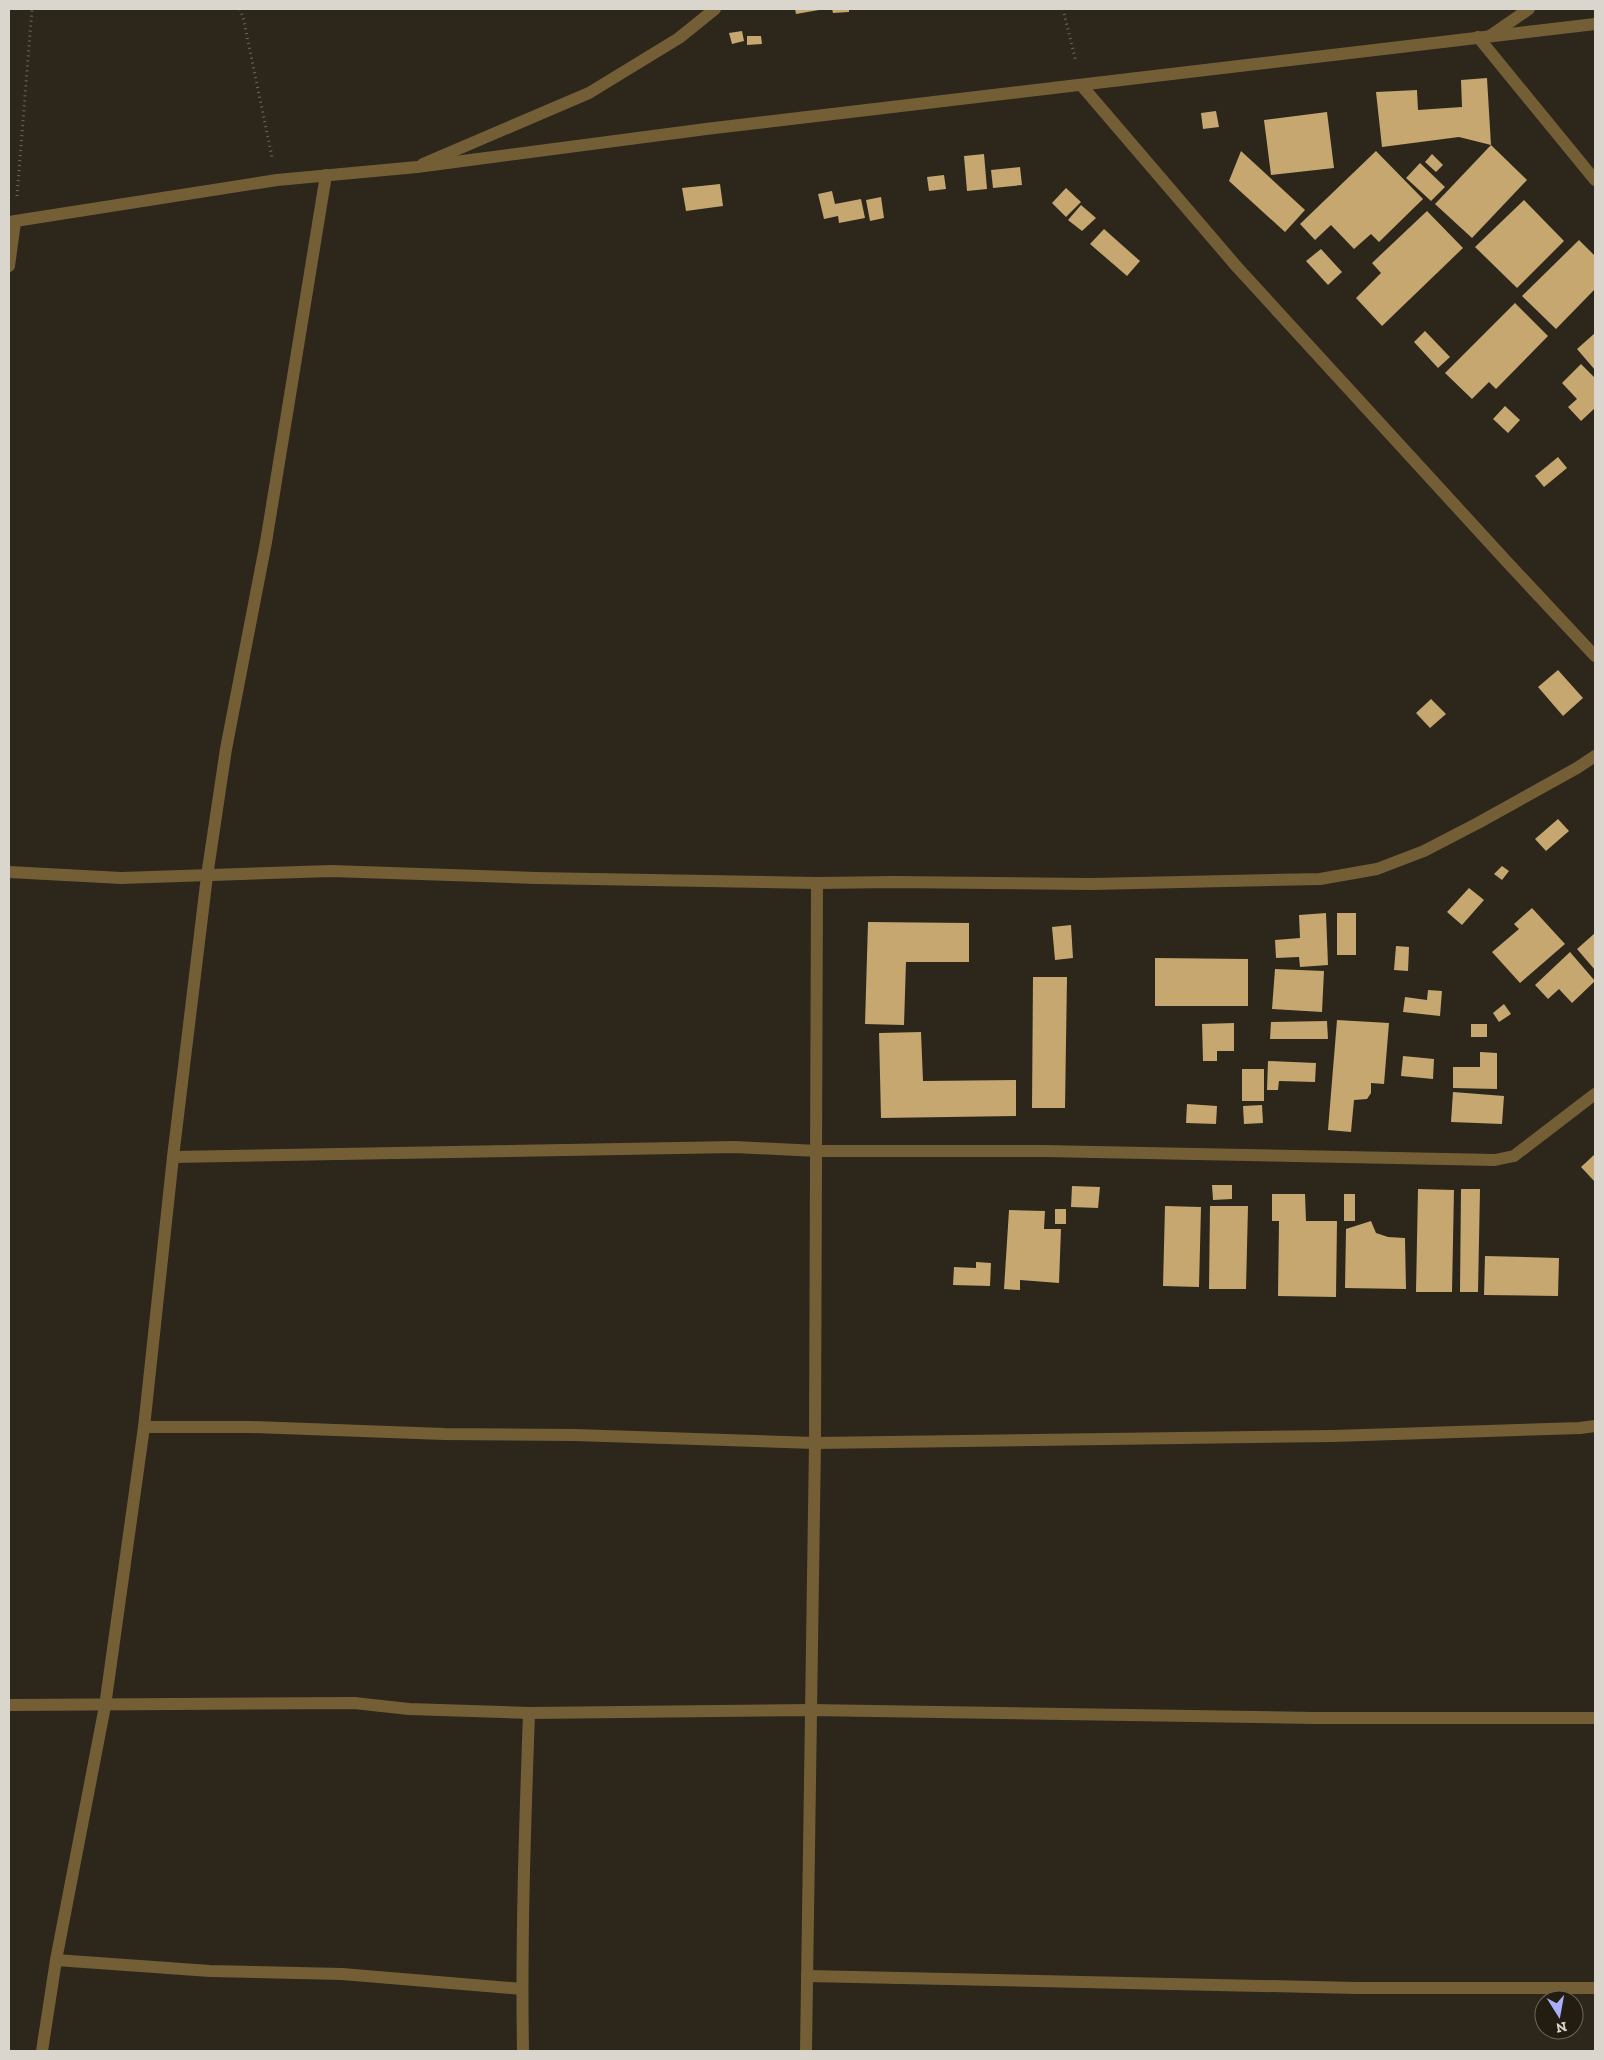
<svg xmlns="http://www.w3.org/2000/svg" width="1604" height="2060" font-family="'Zilla Slab',serif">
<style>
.building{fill:#c5a76f}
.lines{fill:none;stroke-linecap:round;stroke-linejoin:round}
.path{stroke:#6e695f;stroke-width:3;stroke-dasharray:1 4;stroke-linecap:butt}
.lane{stroke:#745e36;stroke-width:12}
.street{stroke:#745e36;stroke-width:12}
</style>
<rect width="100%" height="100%" fill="#2c261b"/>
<g class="building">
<polygon points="795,9 819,9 819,10 796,14"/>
<polygon points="832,9 849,9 849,12 833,13"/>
<polygon points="742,31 744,41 732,44 729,33"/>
<polygon points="747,36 761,36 762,44 747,45"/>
<polygon points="1487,78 1491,145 1459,137 1382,147 1376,92 1417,90 1418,110 1462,107 1461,80"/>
<polygon points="1216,111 1219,127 1203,129 1201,113"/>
<polygon points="1327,112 1334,168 1271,175 1264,120"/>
<polygon points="1491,145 1527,180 1472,238 1435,204"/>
<polygon points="1241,151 1305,210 1285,232 1229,181"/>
<polygon points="1376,151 1423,199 1379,242 1371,234 1354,249 1331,225 1315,240 1300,224"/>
<polygon points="984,154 987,189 967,191 964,156"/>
<polygon points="1432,154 1443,165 1436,172 1425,162"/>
<polygon points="1420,163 1445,187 1431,201 1406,178"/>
<polygon points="1020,167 1022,185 993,188 991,170"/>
<polygon points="944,175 946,189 929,191 927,177"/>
<polygon points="720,184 723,206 686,211 682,188"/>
<polygon points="1066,188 1081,202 1066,217 1052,203"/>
<polygon points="832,191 835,204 861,199 865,218 839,223 838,216 824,219 818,194"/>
<polygon points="881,197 884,218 870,221 866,200"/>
<polygon points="1524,200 1564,241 1517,288 1475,247"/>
<polygon points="1081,205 1096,218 1082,231 1068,220"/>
<polygon points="1427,211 1463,248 1382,326 1356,298 1381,273 1372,263"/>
<polygon points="1104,229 1140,261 1127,276 1090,244"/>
<polygon points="1579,240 1595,256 1595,289 1556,329 1522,296"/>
<polygon points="1321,249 1342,272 1328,285 1306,261"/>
<polygon points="1515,303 1548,336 1496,389 1489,382 1472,399 1445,373"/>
<polygon points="1425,331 1450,357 1438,368 1414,342"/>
<polygon points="1595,333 1595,370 1577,349"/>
<polygon points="1581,364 1595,378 1595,408 1581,421 1568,407 1577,399 1562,383"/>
<polygon points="1505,406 1520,420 1508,433 1493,419"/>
<polygon points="1558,457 1567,468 1544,487 1535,476"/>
<polygon points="1558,670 1583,698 1563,716 1538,687"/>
<polygon points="1431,699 1446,714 1430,728 1416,713"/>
<polygon points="1558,819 1569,831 1546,851 1535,839"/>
<polygon points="1502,866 1509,871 1502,880 1494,874"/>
<polygon points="1469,888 1484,900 1462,925 1447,912"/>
<polygon points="1532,908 1565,944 1520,983 1492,952 1519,929 1514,924"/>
<polygon points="1326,913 1328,965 1300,967 1299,957 1276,958 1275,940 1300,938 1299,915"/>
<rect x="1337" y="913" width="19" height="42"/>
<polygon points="868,922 969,923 969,962 906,962 904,1025 865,1024"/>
<polygon points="1071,925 1073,958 1055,960 1052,927"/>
<polygon points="1595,933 1595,970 1577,949"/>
<polygon points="1396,946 1409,947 1408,971 1394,970"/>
<polygon points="1570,952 1595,981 1572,1003 1559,989 1548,999 1535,985"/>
<polygon points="1155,958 1248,959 1248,1006 1155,1006"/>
<polygon points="1275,969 1324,971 1322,1012 1272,1009"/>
<polygon points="1033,977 1067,977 1065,1108 1032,1108"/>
<polygon points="1428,990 1442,991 1440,1016 1403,1012 1405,997 1427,1000"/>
<polygon points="1504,1004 1511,1014 1499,1022 1493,1013"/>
<polygon points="1337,1020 1389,1023 1384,1084 1371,1083 1371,1093 1367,1099 1354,1100 1351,1132 1328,1130"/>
<polygon points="1327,1021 1328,1039 1270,1039 1271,1022"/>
<polygon points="1234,1023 1234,1051 1217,1051 1217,1061 1203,1061 1202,1024"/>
<rect x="1471" y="1024" width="16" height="13"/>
<polygon points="921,1032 923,1081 1016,1080 1016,1116 881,1118 879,1033"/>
<polygon points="1480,1052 1497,1053 1497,1089 1453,1088 1453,1067 1480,1067"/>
<polygon points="1403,1056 1434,1059 1433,1079 1401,1076"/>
<polygon points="1268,1061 1316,1063 1315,1082 1279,1081 1278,1090 1267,1090"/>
<rect x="1242" y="1069" width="22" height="32"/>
<polygon points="1453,1092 1504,1096 1502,1124 1451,1122"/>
<polygon points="1187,1104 1217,1106 1216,1124 1186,1123"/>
<polygon points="1262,1105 1263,1123 1244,1124 1243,1106"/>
<polygon points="1595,1154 1595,1182 1581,1167"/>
<polygon points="1212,1185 1232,1185 1232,1199 1213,1200"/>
<polygon points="1072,1186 1100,1187 1098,1208 1071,1207"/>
<polygon points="1418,1189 1454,1190 1452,1292 1416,1292"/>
<polygon points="1461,1189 1480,1189 1478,1292 1460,1292"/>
<polygon points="1272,1194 1305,1194 1306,1221 1337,1221 1336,1297 1278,1296 1279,1221 1272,1221"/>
<rect x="1344" y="1194" width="11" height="27"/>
<polygon points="1165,1206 1201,1207 1199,1287 1163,1286"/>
<polygon points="1210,1206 1248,1206 1246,1289 1209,1289"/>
<rect x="1055" y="1209" width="11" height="15"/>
<polygon points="1009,1210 1045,1211 1044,1229 1061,1229 1059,1283 1020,1280 1020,1290 1004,1289"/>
<polygon points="1371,1221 1376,1233 1388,1237 1405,1238 1406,1289 1345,1288 1346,1229"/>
<polygon points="1485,1256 1559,1258 1558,1296 1484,1295"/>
<polygon points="976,1262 991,1263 990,1286 953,1285 954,1267 976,1268"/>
</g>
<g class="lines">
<g class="path">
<polyline points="240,9 243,17 272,157"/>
<polyline points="1063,9 1076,62"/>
<polyline points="17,196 32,9"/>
</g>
<g class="lane">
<polyline points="1490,36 1529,9"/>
<polyline points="423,164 589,93 679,38 715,9"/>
</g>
<g class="street">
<polyline points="1478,37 1595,180"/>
<polyline points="1082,86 1237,267 1508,563 1595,656"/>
<polyline points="9,222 277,180 417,167 706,129 1595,24"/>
<polyline points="9,266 15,222"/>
<polyline points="9,872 121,878 331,871 536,878 817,883 894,882 1092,884 1320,879 1377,869 1424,851 1478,823 1577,768 1595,756"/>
<polyline points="173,1157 735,1147 817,1151 1044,1151 1495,1160 1514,1156 1595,1094"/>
<polyline points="144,1427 251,1427 444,1434 575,1435 815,1443 1333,1436 1580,1428 1595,1426"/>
<polyline points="9,1705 354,1703 409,1709 529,1713 810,1710 1314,1718 1595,1718"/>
<polyline points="56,1960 210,1971 342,1974 522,1989"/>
<polyline points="807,1976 1357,1988 1595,1988"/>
<polyline points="42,2051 56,1960 105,1706 144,1427 173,1157 207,876 226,749 266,542 326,175"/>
<path d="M523,2051C521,1939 525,1826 529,1713"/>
<polyline points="806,2051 815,1443 817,883"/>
</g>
</g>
<rect width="1604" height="2060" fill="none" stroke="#dad6ce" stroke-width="20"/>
<g transform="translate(1559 2015) rotate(169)"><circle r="24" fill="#231c11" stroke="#6c665d"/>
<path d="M0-4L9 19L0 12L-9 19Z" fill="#a8b0fc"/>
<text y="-8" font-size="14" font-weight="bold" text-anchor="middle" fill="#dad6ce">N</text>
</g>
</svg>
